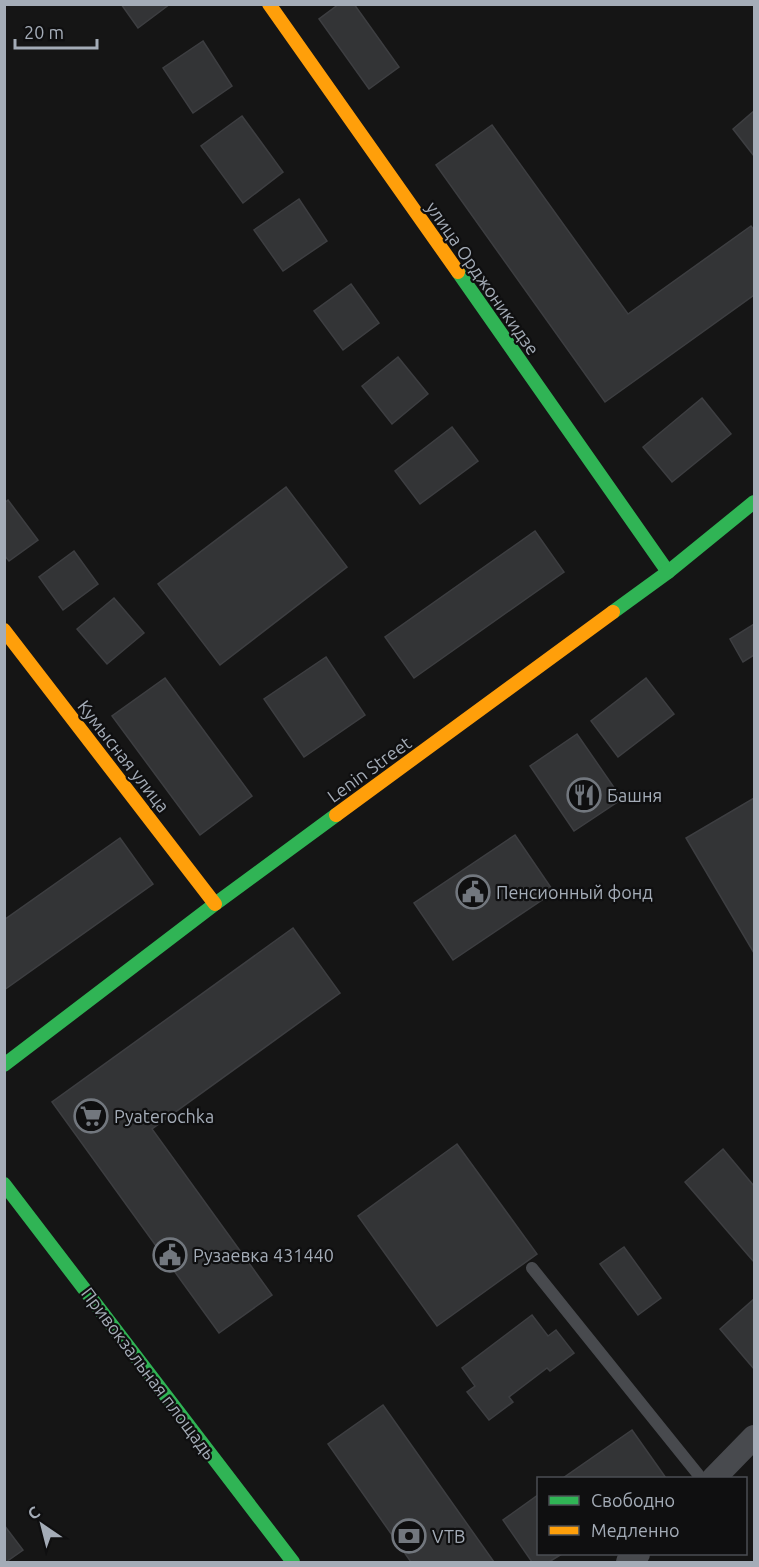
<svg xmlns="http://www.w3.org/2000/svg" width="759" height="1567" font-family="Ubuntu,sans-serif">
<style>
.building{fill:#333436;stroke:#3d3e41;stroke-width:1.5}
.lines{fill:none;stroke-linecap:round;stroke-linejoin:round}
.lane{stroke:#484a4e;stroke-width:12}
.street{stroke:#484a4e;stroke-width:24}
.fast{stroke:#30b455;stroke-width:14}
.slow{stroke:#ff9f0a;stroke-width:14}
.labels{text-anchor:middle;dominant-baseline:central;stroke-width:4.5;stroke-linejoin:round;paint-order:stroke}
.street-label{font-size:18px;fill:#a4acb7;stroke:#0f0f10}
.poi-label{font-size:18px;fill:#a4acb7;stroke:#0f0f10;text-anchor:start}
</style>
<rect width="100%" height="100%" fill="#151515"/>
<g class="building">
<polygon points="121,4 170,4 138,28"/>
<polygon points="339,4 354,4 399,67 369,89 319,19"/>
<polygon points="203,41 232,86 193,113 163,68"/>
<polygon points="754,111 754,156 733,129"/>
<polygon points="242,116 283,172 243,203 201,146"/>
<polygon points="492,125 628,314 751,226 754,230 754,295 605,402 436,165"/>
<polygon points="299,199 327,241 283,271 254,230"/>
<polygon points="351,284 379,323 343,350 314,311"/>
<polygon points="398,357 428,394 392,424 362,386"/>
<polygon points="702,398 731,434 672,482 643,447"/>
<polygon points="452,427 478,461 420,504 395,471"/>
<polygon points="286,487 347,567 220,665 158,584"/>
<polygon points="8,500 38,540 9,561 4,555 4,503"/>
<polygon points="535,531 564,572 414,678 385,637"/>
<polygon points="74,551 98,584 63,610 39,577"/>
<polygon points="114,598 144,633 107,664 77,629"/>
<polygon points="754,624 754,655 743,662 730,639"/>
<polygon points="326,657 365,715 304,757 264,699"/>
<polygon points="165,678 252,796 200,835 112,716"/>
<polygon points="646,678 674,714 618,757 591,721"/>
<polygon points="577,734 622,799 574,831 530,766"/>
<polygon points="754,798 754,953 686,838"/>
<polygon points="515,835 554,892 453,960 414,903"/>
<polygon points="120,838 153,884 4,990 4,920"/>
<polygon points="293,928 340,993 152,1129 272,1295 219,1333 52,1102"/>
<polygon points="457,1144 537,1254 437,1326 358,1216"/>
<polygon points="723,1149 754,1186 754,1262 685,1182"/>
<polygon points="624,1247 661,1298 638,1315 600,1264"/>
<polygon points="754,1299 754,1369 720,1329"/>
<polygon points="532,1315 548,1336 556,1330 574,1353 550,1371 547,1368 509,1397 513,1402 489,1420 467,1392 475,1386 462,1368"/>
<polygon points="383,1405 494,1562 411,1562 328,1444"/>
<polygon points="632,1430 666,1478 563,1478"/>
<polygon points="538,1495 538,1554 562,1554 549,1562 532,1562 503,1520"/>
<polygon points="4,1525 23,1550 6,1562 4,1562"/>
</g>
<g class="lines">
<polyline class="lane" points="532,1268 701,1478"/>
<g class="street">
<polyline points="714,1478 754,1437"/>
<polyline points="628,1562 638,1554"/>
</g>
<g class="fast">
<polyline points="458,272 668,572"/>
<polyline points="613,612 668,572 754,502"/>
<polyline points="4,1065 215,904 336,815"/>
<polyline points="4,1184 293,1562"/>
</g>
<g class="slow">
<polyline points="269,4 458,272"/>
<polyline points="4,630 215,904"/>
<polyline points="336,815 613,612"/>
</g>
</g>
<defs>
<g id="restaurant-ring" transform="scale(1.725)"><circle r="9.5" fill="#0f0f10" stroke="#72777e" stroke-width="1.5"/><path d="M-5-6h1v4h1v-4h1v4h1v-4h1v5L-1.5 .5V6h-2V.5L-5-1ZM5-6V6H3V1.5H1.5Q1.5-4 5-6Z" fill="#72777e"/></g>
<g id="civic-ring" transform="scale(1.725)"><circle r="9.5" fill="#0f0f10" stroke="#72777e" stroke-width="1.5"/><path d="M-.6-6.5H3V-4.5H.6V-3L4-1V1h2V6H-6V1h2V-1L-.6-3ZM-1.2 2.5V6h2.4V2.5Z" fill="#72777e"/></g>
<g id="supermarket-ring" transform="scale(1.725)"><circle r="9.5" fill="#0f0f10" stroke="#72777e" stroke-width="1.5"/><path d="M-6-5.5h2.5l.6 2H6L4.5 2H-2.5L-4.4-4H-6ZM-1.5 3.2a1.3 1.3 0 1 0 .1 0ZM3 3.2a1.3 1.3 0 1 0 .1 0Z" fill="#72777e"/></g>
<g id="bank-ring" transform="scale(1.725)"><circle r="9.5" fill="#0f0f10" stroke="#72777e" stroke-width="1.5"/><path d="M-6-4H6V4H-6ZM0-2.3a2.3 2.3 0 1 0 0 4.6a2.3 2.3 0 1 0 0-4.6Z" fill="#72777e"/></g>
</defs>
<g fill-rule="evenodd">
<use href="#restaurant-ring" x="584" y="795"/>
<use href="#civic-ring" x="473" y="892"/>
<use href="#supermarket-ring" x="91" y="1116"/>
<use href="#civic-ring" x="170" y="1255"/>
<use href="#bank-ring" x="409" y="1536"/>
</g>
<g class="labels">
<g class="street-label">
<text transform="translate(483 278) rotate(55)">улица Орджоникидзе</text>
<text transform="translate(124 756) rotate(52)">Кумысная улица</text>
<text transform="translate(369 769) rotate(-36)">Lenin Street</text>
<text transform="translate(149 1373) rotate(53)">Привокзальная площадь</text>
</g>
<g class="poi-label">
<text x="607" y="795">Башня</text>
<text x="496" y="892">Пенсионный фонд</text>
<text x="114" y="1116">Pyaterochka</text>
<text x="193" y="1255">Рузаевка 431440</text>
<text x="432" y="1536">VTB</text>
</g>
</g>
<rect width="759" height="1567" fill="none" stroke="#a4acb7" stroke-width="12"/>
<rect x="537" y="1477" width="210" height="78" fill="#0f0f10" stroke="#4b4e53" stroke-width="1.5"/>
<rect x="549" y="1496" width="30" height="9" fill="#30b455" stroke="#4b4e53" stroke-width="1.5"/>
<text x="591" y="1507" font-size="18" fill="#a4acb7">Свободно</text>
<rect x="549" y="1526" width="30" height="9" fill="#ff9f0a" stroke="#4b4e53" stroke-width="1.5"/>
<text x="591" y="1537" font-size="18" fill="#a4acb7">Медленно</text>
<g transform="translate(42 1525) rotate(325)" stroke="#0f0f10" stroke-width="4.5" paint-order="stroke">
<path d="M0-4.5L10 22L0 15L-10 22Z" fill="#a4acb7"/>
<text y="-9" font-size="16" font-weight="bold" text-anchor="middle" fill="#a4acb7">С</text>
</g>
<path d="M15 39v9h82v-9" fill="none" stroke="#a4acb7" stroke-width="3"/>
<text x="24" y="39" font-size="18" fill="#a4acb7" stroke="#0f0f10" stroke-width="4.5" paint-order="stroke">20 m</text>
</svg>
